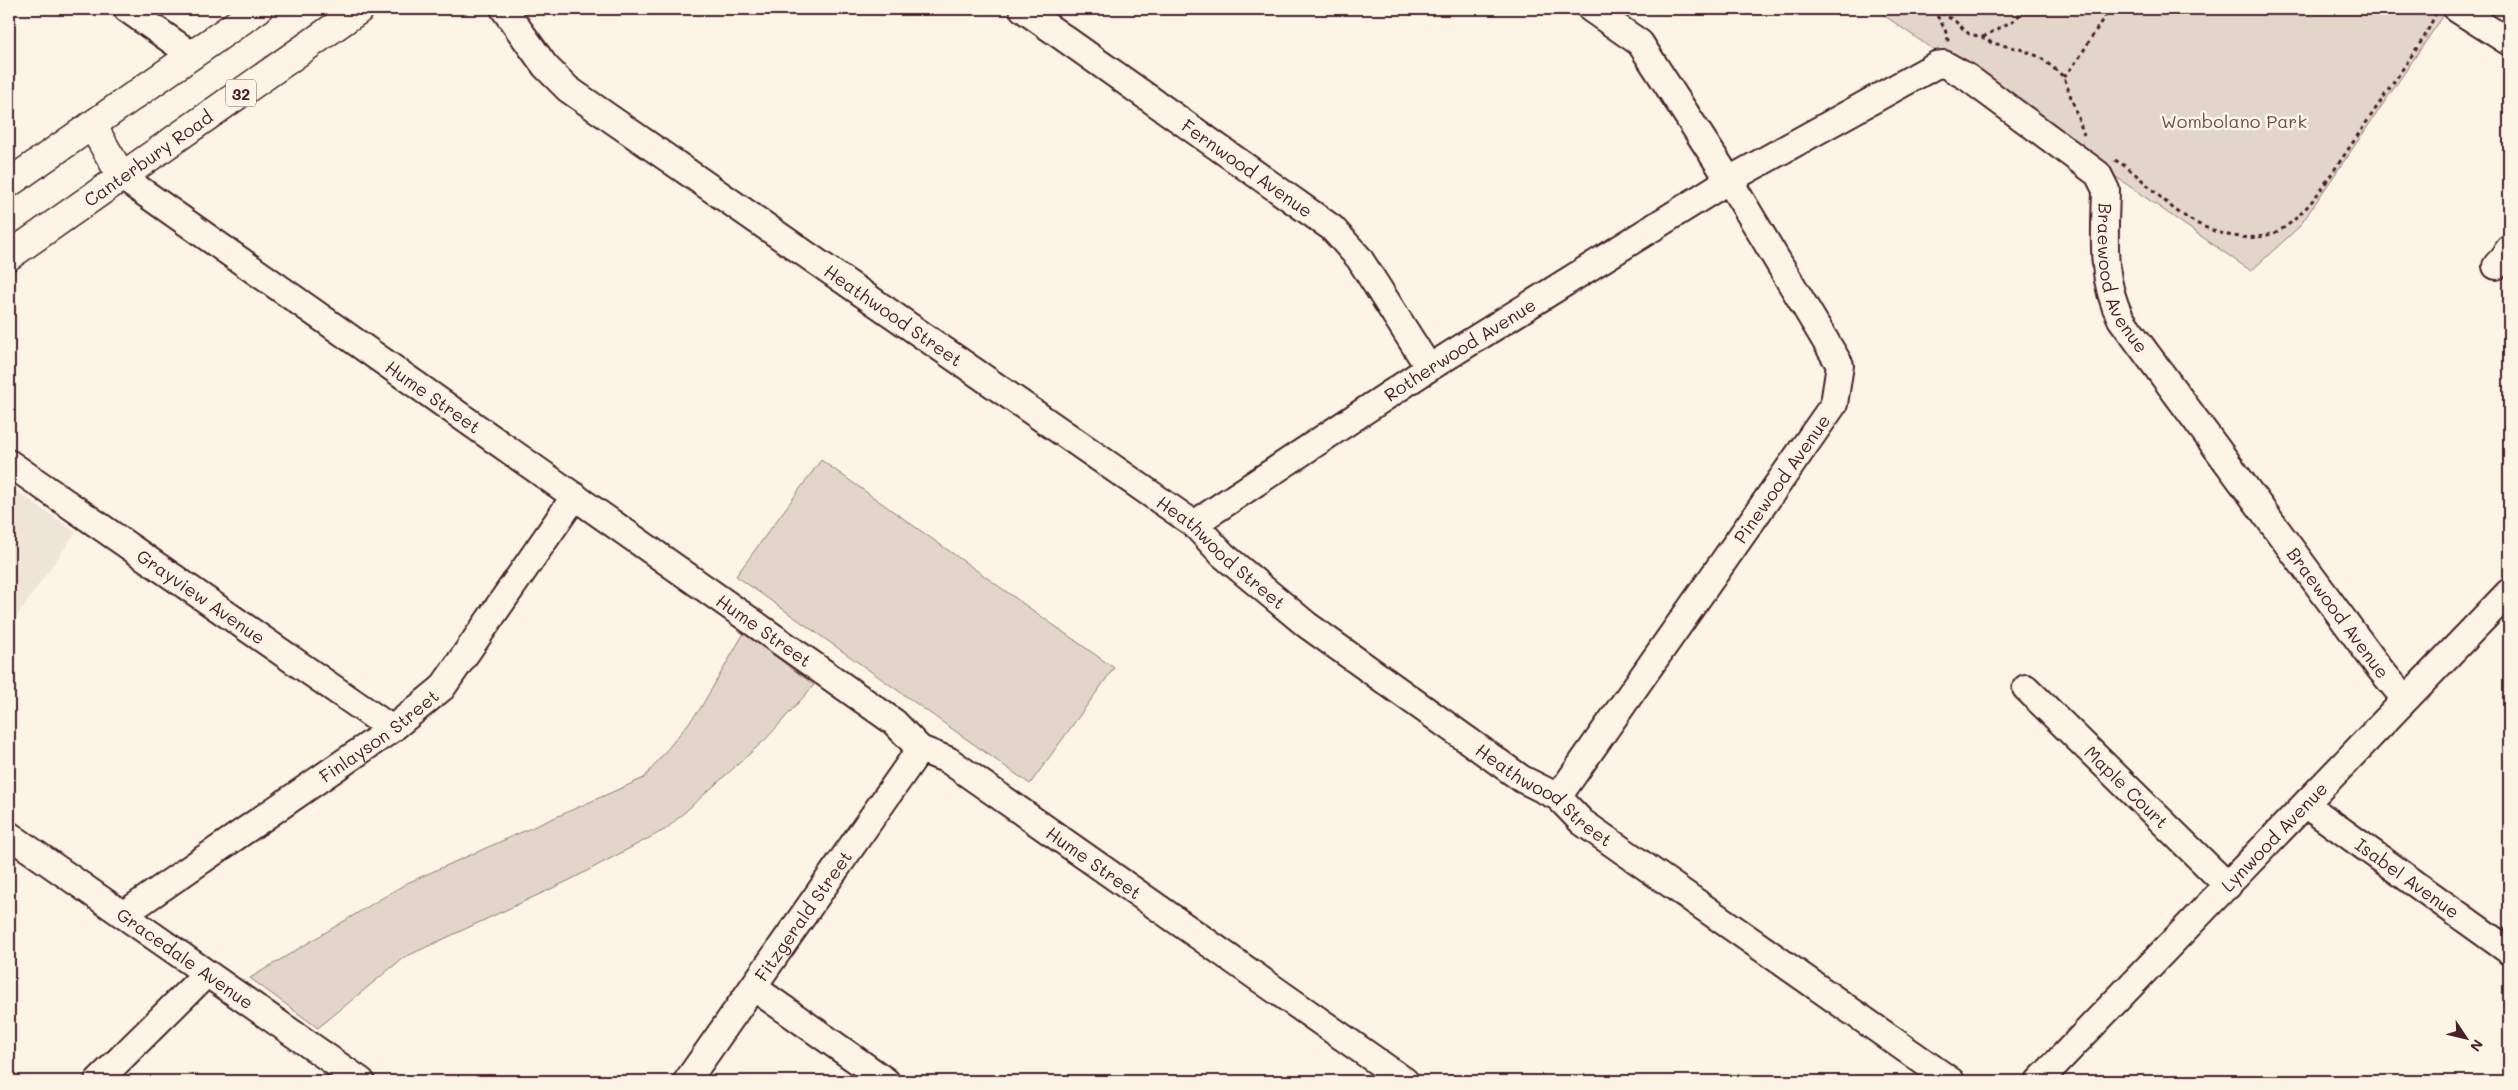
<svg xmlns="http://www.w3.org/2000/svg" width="2518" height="1090" font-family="Mali,sans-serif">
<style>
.built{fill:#eee5d7}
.green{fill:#e2d5ca;stroke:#967a7a}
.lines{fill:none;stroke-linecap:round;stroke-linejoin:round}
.minor-casing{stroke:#4a1f2b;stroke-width:30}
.major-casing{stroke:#4a1f2b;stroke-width:31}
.path{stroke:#4a1f2b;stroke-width:3;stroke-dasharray:4 4;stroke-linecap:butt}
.minor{stroke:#fcf5e5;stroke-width:26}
.major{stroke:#fcf5e5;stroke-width:28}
.labels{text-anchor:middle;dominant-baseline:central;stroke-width:5;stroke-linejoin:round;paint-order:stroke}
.shield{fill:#fcf5e5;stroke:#7f5f63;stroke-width:1}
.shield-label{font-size:16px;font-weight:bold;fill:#4a1f2b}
.park-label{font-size:18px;fill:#704c53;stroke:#fcf5e5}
.street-label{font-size:18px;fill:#4a1f2b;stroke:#fcf5e5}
</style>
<rect width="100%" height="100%" fill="#fcf5e5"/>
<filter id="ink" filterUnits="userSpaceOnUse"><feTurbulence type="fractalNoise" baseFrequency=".02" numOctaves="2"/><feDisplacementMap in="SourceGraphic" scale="10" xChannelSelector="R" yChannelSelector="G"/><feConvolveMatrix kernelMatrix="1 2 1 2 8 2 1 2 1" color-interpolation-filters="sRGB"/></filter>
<g filter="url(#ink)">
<polygon class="built" points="9,486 76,532 9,627"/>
<g class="green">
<polygon points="1875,9 2448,9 2299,227 2251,271"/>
<polygon points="821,460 1114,668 1030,784 736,576"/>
<polygon points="744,633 814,685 767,738 666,829 570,880 403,958 318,1028 250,978 407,883 644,778 700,709"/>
</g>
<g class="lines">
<g class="minor-casing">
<g id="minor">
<polyline points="127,9 192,55"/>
<path id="s1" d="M504,9L545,66L568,89L1194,524L1223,555L1307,625L1522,779L1558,797L1582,822L1951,1081"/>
<path id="s2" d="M1023,9L1332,228L1359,258L1429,368"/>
<polyline points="2457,9 2509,42"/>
<path id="s3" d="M122,177L894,722L920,749L948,760L1405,1081"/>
<polyline points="2496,266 2509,249"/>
<path id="s4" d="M9,463L392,729"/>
<path id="s5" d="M1194,524L1429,368L1729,180L1936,65L1944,64L1967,77L2098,174L2106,190C2105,235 2100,278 2121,319L2380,669L2405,699"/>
<path id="s6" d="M2026,688L2228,886"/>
<path id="s7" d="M1558,797L1834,404L1840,365L1729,180L1640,43L1591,9"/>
<path id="s8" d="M2306,805L2509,951"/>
<path id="s9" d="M9,835L361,1081"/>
<path id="s10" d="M124,914L392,729L442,688L575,496"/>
<polyline points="753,987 886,1081"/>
<polyline points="98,1081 206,974"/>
<path id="s11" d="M687,1081L920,749"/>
<path id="s12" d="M2039,1081L2509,592"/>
</g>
</g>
<g class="major-casing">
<g id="major">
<polyline points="92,125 122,177"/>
<polyline points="9,183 258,9"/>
<path id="s13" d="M9,256L360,9"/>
</g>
</g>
<g class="path">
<polyline points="1933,9 1945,29 1949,44"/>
<polyline points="1934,9 1955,21 1969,34 1982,37 1992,43 2020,49 2040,57 2064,77 2084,135"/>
<polyline points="1983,37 2016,19 2024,9"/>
<polyline points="2064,77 2079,58 2109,9"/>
<path d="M2115,160C2137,172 2154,193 2174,209C2203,231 2251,250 2285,227C2299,217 2310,204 2320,191L2425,36L2436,13"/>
</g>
<use href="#minor" class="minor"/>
<use href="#major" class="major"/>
</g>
</g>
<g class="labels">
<rect class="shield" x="226" y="79.5" width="30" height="27" rx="4"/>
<g class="shield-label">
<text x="241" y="93">32</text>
</g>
<g class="park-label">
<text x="2234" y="121">Wombolano Park</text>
</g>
<g class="street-label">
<text stroke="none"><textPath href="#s13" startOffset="170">Canterbury Road</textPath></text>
<text stroke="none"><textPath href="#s2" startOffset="275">Fernwood Avenue</textPath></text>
<text stroke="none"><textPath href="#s5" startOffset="1180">Braewood Avenue</textPath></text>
<text stroke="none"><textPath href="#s1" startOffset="499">Heathwood Street</textPath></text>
<text stroke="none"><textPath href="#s5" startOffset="318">Rotherwood Avenue</textPath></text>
<text stroke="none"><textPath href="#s3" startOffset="381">Hume Street</textPath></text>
<text stroke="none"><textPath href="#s7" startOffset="389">Pinewood Avenue</textPath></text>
<text stroke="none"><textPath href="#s1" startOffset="904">Heathwood Street</textPath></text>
<text stroke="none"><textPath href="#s4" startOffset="234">Grayview Avenue</textPath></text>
<text stroke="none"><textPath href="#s5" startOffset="1585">Braewood Avenue</textPath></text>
<text stroke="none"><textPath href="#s3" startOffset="786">Hume Street</textPath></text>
<text stroke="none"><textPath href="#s10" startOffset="311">Finlayson Street</textPath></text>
<text stroke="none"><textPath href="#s6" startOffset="141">Maple Court</textPath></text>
<text stroke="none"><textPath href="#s1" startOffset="1309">Heathwood Street</textPath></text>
<text stroke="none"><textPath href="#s12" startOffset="339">Lynwood Avenue</textPath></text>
<text stroke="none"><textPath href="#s3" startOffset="1191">Hume Street</textPath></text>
<text stroke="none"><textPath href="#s8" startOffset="125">Isabel Avenue</textPath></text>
<text stroke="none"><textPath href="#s11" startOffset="202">Fitzgerald Street</textPath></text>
<text stroke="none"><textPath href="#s9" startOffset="215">Gracedale Avenue</textPath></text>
</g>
</g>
<rect width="2518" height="1090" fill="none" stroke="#fcf5e5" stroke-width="30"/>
<rect x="15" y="15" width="2488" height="1060" fill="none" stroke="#4a1f2b" stroke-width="2" filter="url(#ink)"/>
<g transform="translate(2466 1038) rotate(125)" stroke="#fcf5e5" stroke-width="4" paint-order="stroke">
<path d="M0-4L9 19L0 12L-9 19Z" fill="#4a1f2b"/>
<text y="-8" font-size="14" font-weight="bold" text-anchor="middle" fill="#4a1f2b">N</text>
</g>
</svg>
